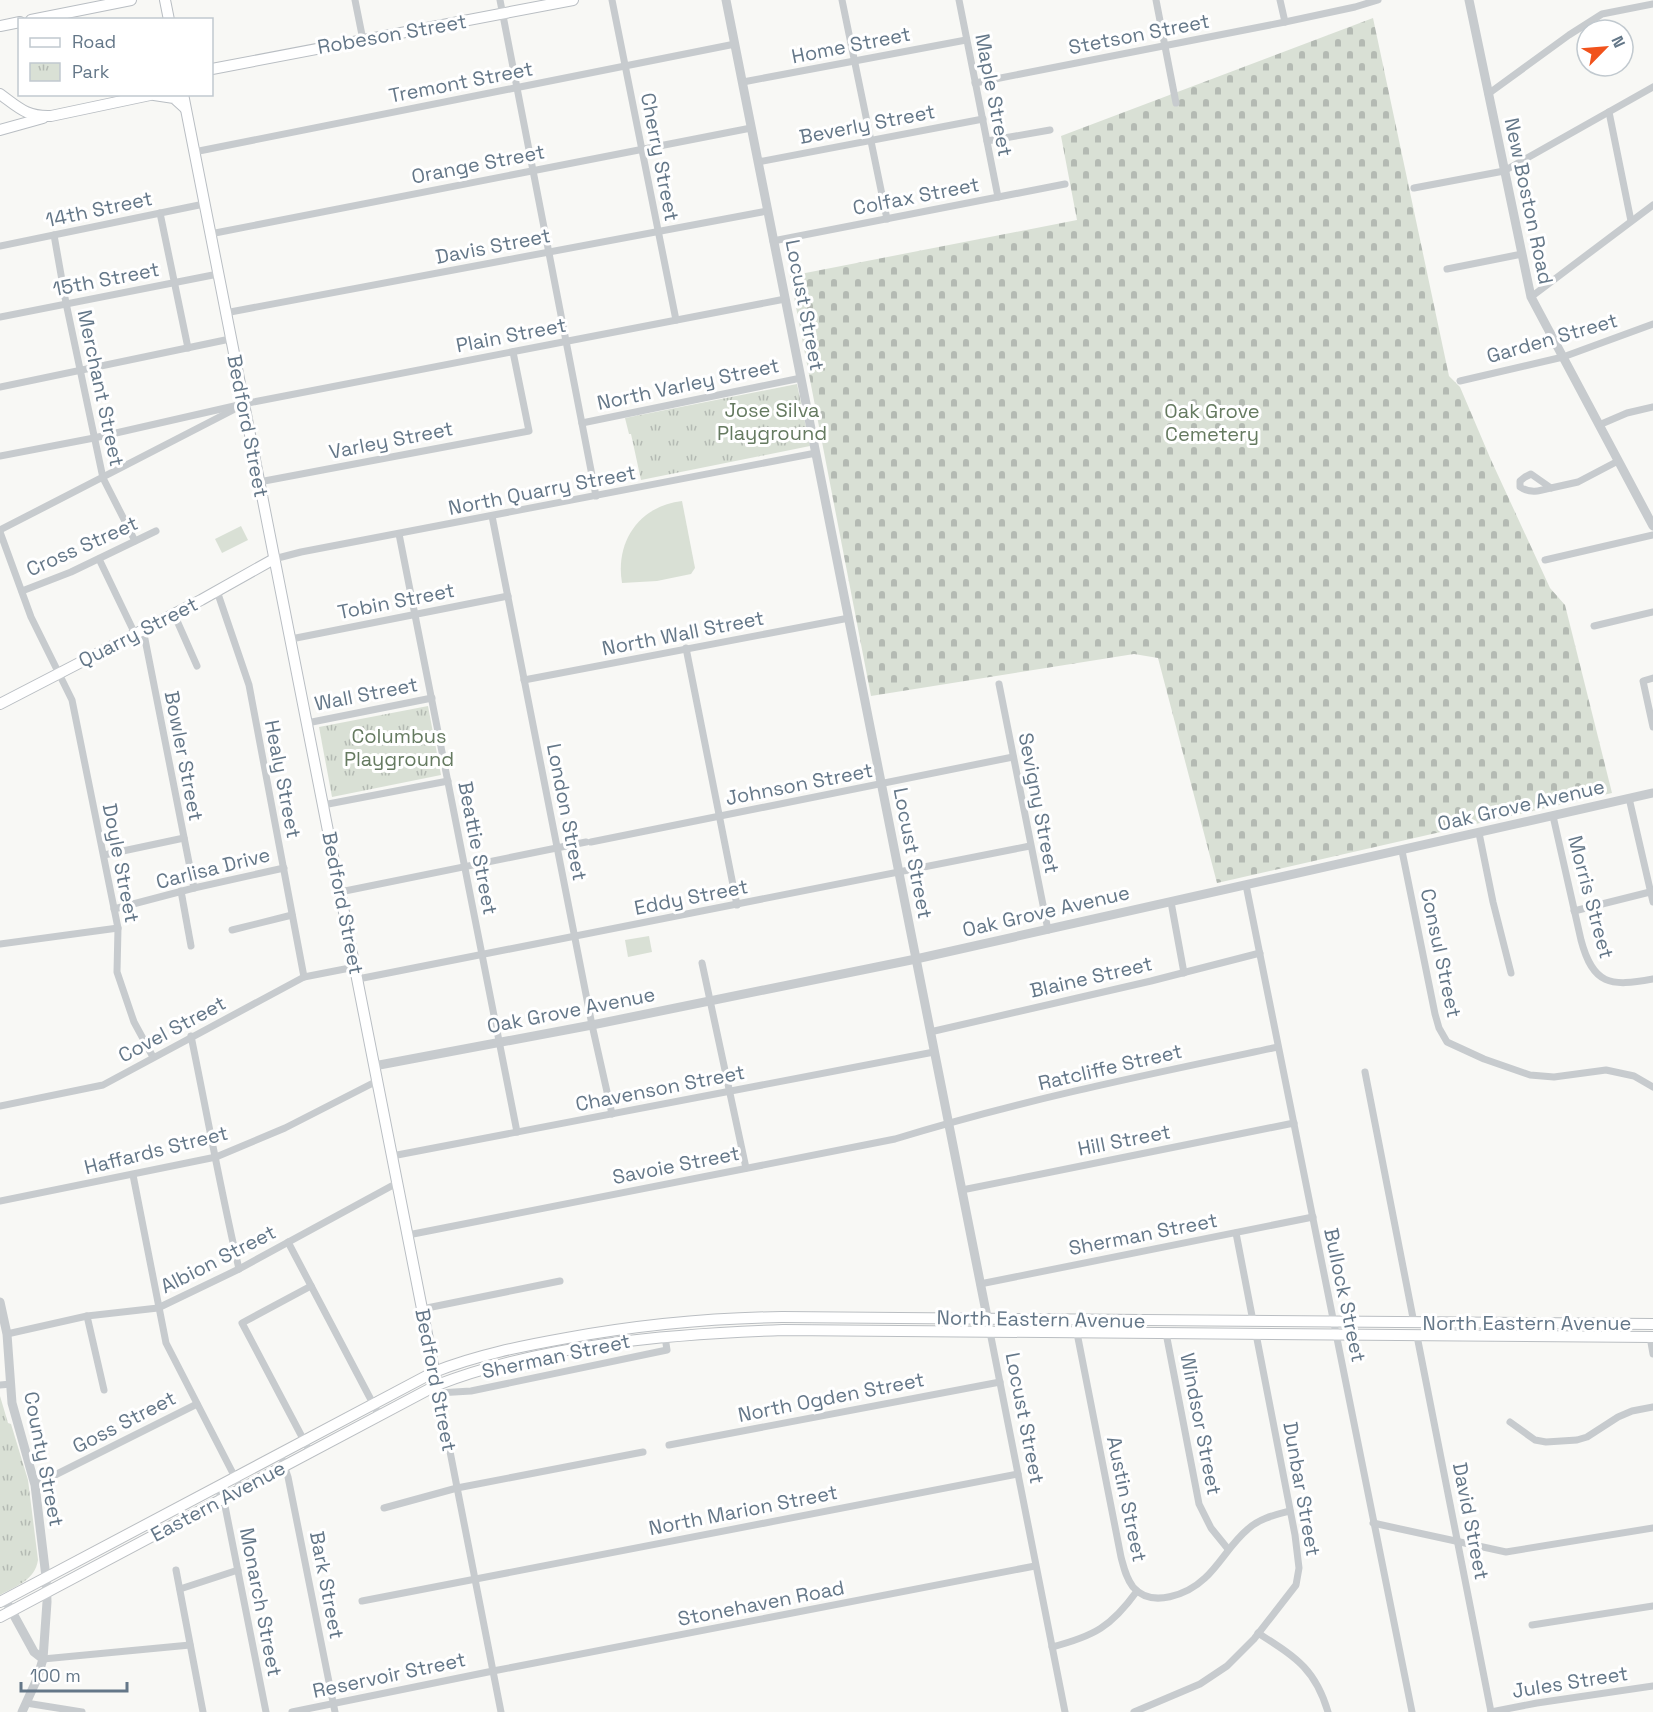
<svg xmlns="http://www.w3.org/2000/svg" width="1653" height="1712" font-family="'Space Grotesk',sans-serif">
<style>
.cemetery{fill:url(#cemetery-stones)}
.park{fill:url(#park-tufts)}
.pitch{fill:#d9e0d5}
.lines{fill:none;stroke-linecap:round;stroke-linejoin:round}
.secondary-casing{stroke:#b9bec3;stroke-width:12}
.primary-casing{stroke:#babec2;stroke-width:12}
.minor{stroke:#c7cbce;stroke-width:7}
.tertiary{stroke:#c7cbce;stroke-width:9}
.secondary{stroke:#fff;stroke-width:10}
.primary{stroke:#fff;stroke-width:10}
.labels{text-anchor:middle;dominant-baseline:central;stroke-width:6;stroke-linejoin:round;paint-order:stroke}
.street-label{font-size:20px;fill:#647788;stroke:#fff}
.park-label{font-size:20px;fill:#657a60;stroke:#fff}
</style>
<defs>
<pattern id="cemetery-stones" width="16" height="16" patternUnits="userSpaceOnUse" patternTransform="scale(1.5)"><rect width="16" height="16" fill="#d9e0d5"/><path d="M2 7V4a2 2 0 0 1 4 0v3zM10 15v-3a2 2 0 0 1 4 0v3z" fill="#b4bab3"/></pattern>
<pattern id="park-tufts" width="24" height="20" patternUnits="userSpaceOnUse" patternTransform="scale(1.5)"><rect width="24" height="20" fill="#d9e0d5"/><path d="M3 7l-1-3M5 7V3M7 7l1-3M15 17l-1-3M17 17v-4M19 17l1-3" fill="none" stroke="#b4bab3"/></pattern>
</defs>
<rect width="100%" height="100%" fill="#f8f8f5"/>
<polygon class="cemetery" points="1373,18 1449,376 1460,387 1491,460 1550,588 1565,605 1612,793 1217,883 1158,658 1134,654 871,696 790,276 1077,220 1061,136"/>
<g class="park">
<polygon points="797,384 810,446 641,480 631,434 629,434 625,418"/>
<polygon points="428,706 441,775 332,797 319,727"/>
<path d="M0,1396L8,1423L11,1424L28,1480L38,1560C35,1580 16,1586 0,1595Z"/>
</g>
<g class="pitch">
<path d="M682,501L695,568L691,574L657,581L622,583C615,542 639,506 682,501Z"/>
<polygon points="241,526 248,540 222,553 215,539"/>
<polygon points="649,936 652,952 628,957 625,940"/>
</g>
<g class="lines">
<g class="secondary-casing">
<g id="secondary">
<polyline points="165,0 169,20"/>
<polyline points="31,20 131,0"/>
<polyline points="0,26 20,22"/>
<polyline points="212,69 573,0"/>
<path d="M0,94C19,108 27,117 51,116L155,94"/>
<polyline points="183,94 437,1385"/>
<polyline points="154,95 174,98 185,108"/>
<polyline points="0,130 43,118"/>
<polyline points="0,704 201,600 274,559"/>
</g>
</g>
<g class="primary-casing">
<g id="primary">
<path d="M0,1602L434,1372C477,1355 522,1346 567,1338C638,1325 710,1318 782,1317L1653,1324"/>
<path d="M0,1617L437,1385C543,1344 670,1334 783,1330L1653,1337"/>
</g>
</g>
<g class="minor">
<polyline points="355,0 363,40"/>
<polyline points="500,0 596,496"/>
<polyline points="612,0 676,320"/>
<polyline points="842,0 887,219"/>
<polyline points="959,0 998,197"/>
<polyline points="1156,0 1176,103"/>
<polyline points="1280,0 1285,22"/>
<polyline points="743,82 966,40"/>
<polyline points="975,83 1285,22 1355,7 1378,0"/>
<polyline points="1488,94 1569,35 1602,14 1653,4"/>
<polyline points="1609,112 1631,221"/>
<polyline points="987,141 1050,130"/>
<polyline points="194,152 735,44"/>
<polyline points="758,162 983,119"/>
<polyline points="1414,188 1504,171 1653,87"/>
<polyline points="160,213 188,348"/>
<polyline points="210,234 751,128"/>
<polyline points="54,235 66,303 103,478 135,541"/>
<polyline points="773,241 1065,184"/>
<polyline points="0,246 204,204"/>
<polyline points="1447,269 1522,254"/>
<polyline points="1531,297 1653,205"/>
<polyline points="225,313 767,211"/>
<polyline points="0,317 218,274"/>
<polyline points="1460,381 1563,357 1653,324"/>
<polyline points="0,387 230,339"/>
<polyline points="582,423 801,378"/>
<polyline points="1599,425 1627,413 1653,407"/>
<polyline points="0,456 94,438 243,404 785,299"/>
<path d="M1531,474L1551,488C1540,491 1530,494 1520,487V481L1525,477Z"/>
<polyline points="259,482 529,431 513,352"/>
<polyline points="1551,488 1578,482 1618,461"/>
<polyline points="492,516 592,1025 612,1114"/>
<polyline points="0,530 233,410"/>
<polyline points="0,532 31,617 72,700 118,928 117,972 134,1022 153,1057"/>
<polyline points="399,534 517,1132"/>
<polyline points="99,559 135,634"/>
<polyline points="274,559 301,552 816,453"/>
<polyline points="1545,560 1653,535"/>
<polyline points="22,591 71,572 156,531"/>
<polyline points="217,591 249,685 304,977"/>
<polyline points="174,614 197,666"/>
<polyline points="1594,626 1653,612"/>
<polyline points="143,629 194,888"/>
<polyline points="291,639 508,596"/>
<polyline points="686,648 737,905"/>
<polyline points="1653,678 1643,681 1653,727"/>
<polyline points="524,680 849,618"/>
<polyline points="999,684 1048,930"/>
<polyline points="307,723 432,698"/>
<polyline points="1629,798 1653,902"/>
<polyline points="323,805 448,781"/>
<path d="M1553,816L1581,940C1593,985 1610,987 1653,979"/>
<polyline points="1479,833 1493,902 1511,973"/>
<polyline points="591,842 1013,757"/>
<polyline points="1402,851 1435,1014 1439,1028 1447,1042 1484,1059 1530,1075 1554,1077 1606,1070 1634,1076 1653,1087"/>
<polyline points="104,855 184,838"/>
<polyline points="1246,885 1412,1712"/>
<polyline points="181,891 191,946"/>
<polyline points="340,892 586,842"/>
<polyline points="1171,902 1184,973"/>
<polyline points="114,909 194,888 284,868"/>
<polyline points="1574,911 1650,892"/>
<polyline points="232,930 292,915"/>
<polyline points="0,944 118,928"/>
<polyline points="702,963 746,1168"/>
<polyline points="358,979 1030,846"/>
<polyline points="930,1032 1151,981 1260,953"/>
<path d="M191,1036C207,1114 221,1192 239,1269"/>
<polyline points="1365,1072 1414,1323"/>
<polyline points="0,1106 103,1085 304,977 355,967"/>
<polyline points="392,1156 934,1052"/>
<polyline points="133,1175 166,1343 241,1489"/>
<polyline points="962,1190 1294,1123"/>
<polyline points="0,1201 216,1157 285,1128 377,1081"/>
<polyline points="1236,1233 1253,1321"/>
<path d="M408,1235L895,1139C1021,1100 1150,1074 1278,1047"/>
<polyline points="288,1242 379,1415"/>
<polyline points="980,1284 1313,1217"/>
<polyline points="422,1309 560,1281"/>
<polyline points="87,1316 104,1390"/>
<polyline points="990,1332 1065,1712"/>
<path d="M1077,1333L1121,1557C1124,1568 1126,1578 1133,1587C1152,1609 1188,1594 1205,1578C1221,1563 1231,1543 1248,1529C1260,1518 1275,1515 1290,1511"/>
<polyline points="1166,1333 1199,1504 1211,1528 1228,1549"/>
<polyline points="7,1334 87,1316 158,1308 239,1269 397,1183"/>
<polyline points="1417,1336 1491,1712"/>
<polyline points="1650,1337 1653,1354"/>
<polyline points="0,1385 11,1384"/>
<polyline points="437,1385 501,1712"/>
<polyline points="438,1393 471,1391 667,1350 665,1337"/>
<polyline points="1510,1422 1535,1440 1546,1442 1577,1440 1587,1437 1618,1417 1632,1411 1653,1407"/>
<polyline points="669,1445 1000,1382"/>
<polyline points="310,1452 242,1323 311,1286"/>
<polyline points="280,1453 288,1477 335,1712"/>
<polyline points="35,1485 197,1404"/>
<polyline points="217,1487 225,1506 266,1712"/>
<polyline points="384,1508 457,1488 643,1452"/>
<polyline points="1373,1523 1506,1552 1653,1528"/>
<polyline points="176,1570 203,1712"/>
<polyline points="180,1589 238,1570"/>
<polyline points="362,1601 1018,1474"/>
<polyline points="1532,1625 1653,1606"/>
<path d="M1258,1633C1295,1657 1315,1668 1328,1712"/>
<path d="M1052,1647C1094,1636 1111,1627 1137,1591"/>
<polyline points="43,1659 190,1645"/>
<polyline points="26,1703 82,1712"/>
<polyline points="292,1712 493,1671 1035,1566"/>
<polyline points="1134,1712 1200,1684 1227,1666 1254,1639 1296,1585 1299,1568 1295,1535 1256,1334"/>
<polyline points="1491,1712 1537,1703 1653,1686"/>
</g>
<g class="tertiary">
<polyline points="726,0 990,1332"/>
<polyline points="1469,0 1531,297 1653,526"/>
<polyline points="374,1066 592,1025 916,959 1653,793"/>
<polyline points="0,1302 7,1334 12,1403 35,1485 46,1577 47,1602 43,1659 37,1679 22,1712"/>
<polyline points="5,1599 34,1652 43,1659"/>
</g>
<use href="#secondary" class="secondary"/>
<use href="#primary" class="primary"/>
</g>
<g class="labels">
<g class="street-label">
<text transform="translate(392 34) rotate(-10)">Robeson Street</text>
<text transform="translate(1139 34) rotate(-11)">Stetson Street</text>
<text transform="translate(851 45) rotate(-11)">Home Street</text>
<text transform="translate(461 82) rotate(-11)">Tremont Street</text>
<text transform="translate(994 95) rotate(79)">Maple Street</text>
<text transform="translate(867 124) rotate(-11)">Beverly Street</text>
<text transform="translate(660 157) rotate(79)">Cherry Street</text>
<text transform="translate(478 164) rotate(-11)">Orange Street</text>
<text transform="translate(916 196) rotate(-11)">Colfax Street</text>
<text transform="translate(1529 201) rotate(78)">New Boston Road</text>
<text transform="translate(99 209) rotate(-12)">14th Street</text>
<text transform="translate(493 246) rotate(-11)">Davis Street</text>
<text transform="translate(106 279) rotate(-11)">15th Street</text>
<text transform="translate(805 305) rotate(79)">Locust Street</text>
<text transform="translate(511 335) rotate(-11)">Plain Street</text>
<text transform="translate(1552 338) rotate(-16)">Garden Street</text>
<text transform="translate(688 384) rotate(-12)">North Varley Street</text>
<text transform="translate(101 388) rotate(78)">Merchant Street</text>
<text transform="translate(248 426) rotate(79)">Bedford Street</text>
<text transform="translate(391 440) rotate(-11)">Varley Street</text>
<text transform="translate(542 490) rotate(-11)">North Quarry Street</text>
<text transform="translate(82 546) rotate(-24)">Cross Street</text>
<text transform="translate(396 601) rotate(-11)">Tobin Street</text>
<text transform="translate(138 632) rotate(-27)">Quarry Street</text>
<text transform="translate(683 633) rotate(-11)">North Wall Street</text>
<text transform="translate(366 694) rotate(-11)">Wall Street</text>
<text transform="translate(184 756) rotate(79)">Bowler Street</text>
<text transform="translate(283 779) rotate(79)">Healy Street</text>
<text transform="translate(799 784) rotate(-11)">Johnson Street</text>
<text transform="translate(1039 803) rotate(79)">Sevigny Street</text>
<text transform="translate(1521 805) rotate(-13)">Oak Grove Avenue</text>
<text transform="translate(567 812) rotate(79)">London Street</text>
<text transform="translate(478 848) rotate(79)">Beattie Street</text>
<text transform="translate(913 853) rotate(79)">Locust Street</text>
<text transform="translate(121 863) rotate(79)">Doyle Street</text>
<text transform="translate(213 868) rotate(-14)">Carlisa Drive</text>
<text transform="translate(691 897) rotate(-11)">Eddy Street</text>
<text transform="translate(1591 897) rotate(75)">Morris Street</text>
<text transform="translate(343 903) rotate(79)">Bedford Street</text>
<text transform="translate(1046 911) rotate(-13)">Oak Grove Avenue</text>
<text transform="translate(1441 953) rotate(78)">Consul Street</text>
<text transform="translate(1091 977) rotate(-13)">Blaine Street</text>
<text transform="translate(571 1010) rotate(-11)">Oak Grove Avenue</text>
<text transform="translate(172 1029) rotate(-28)">Covel Street</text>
<text transform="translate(1110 1067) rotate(-13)">Ratcliffe Street</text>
<text transform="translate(660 1088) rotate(-11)">Chavenson Street</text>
<text transform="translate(1124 1140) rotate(-11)">Hill Street</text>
<text transform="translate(156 1150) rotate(-14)">Haffards Street</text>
<text transform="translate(676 1165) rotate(-11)">Savoie Street</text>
<text transform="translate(1143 1234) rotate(-11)">Sherman Street</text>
<text transform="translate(218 1259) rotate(-27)">Albion Street</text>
<text transform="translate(1345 1295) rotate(78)">Bullock Street</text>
<text transform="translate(1041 1319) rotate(1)">North Eastern Avenue</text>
<text x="1527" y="1323">North Eastern Avenue</text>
<text transform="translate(556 1356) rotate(-12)">Sherman Street</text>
<text transform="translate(436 1380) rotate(79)">Bedford Street</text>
<text transform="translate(831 1397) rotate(-11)">North Ogden Street</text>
<text transform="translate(1025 1418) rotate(79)">Locust Street</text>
<text transform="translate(124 1422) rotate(-27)">Goss Street</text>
<text transform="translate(1201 1424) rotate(79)">Windsor Street</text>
<text transform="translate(44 1459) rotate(79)">County Street</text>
<text transform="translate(1302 1489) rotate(80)">Dunbar Street</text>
<text transform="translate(1127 1499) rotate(78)">Austin Street</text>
<text transform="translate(218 1501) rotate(-28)">Eastern Avenue</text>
<text transform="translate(743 1510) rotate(-11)">North Marion Street</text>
<text transform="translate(1471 1521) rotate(79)">David Street</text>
<text transform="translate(327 1585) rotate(79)">Bark Street</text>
<text transform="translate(261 1602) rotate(79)">Monarch Street</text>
<text transform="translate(761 1603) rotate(-11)">Stonehaven Road</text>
<text transform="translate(389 1675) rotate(-12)">Reservoir Street</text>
<text transform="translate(1570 1682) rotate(-9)">Jules Street</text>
</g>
<g class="park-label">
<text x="772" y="410">Jose Silva<tspan x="772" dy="23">Playground</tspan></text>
<text x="1212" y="411">Oak Grove<tspan x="1212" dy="23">Cemetery</tspan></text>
<text x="399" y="736">Columbus<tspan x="399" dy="23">Playground</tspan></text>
</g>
</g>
<rect x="18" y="18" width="195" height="78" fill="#ffffff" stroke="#c1c9cf" stroke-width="1.5"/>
<rect x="30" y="38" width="30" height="9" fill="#ffffff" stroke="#c1c9cf" stroke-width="1.5"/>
<text x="72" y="48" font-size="18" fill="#647788">Road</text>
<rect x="30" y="63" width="30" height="18" fill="url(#park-tufts)" stroke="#c1c9cf" stroke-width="1.5"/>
<text x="72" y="78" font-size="18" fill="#647788">Park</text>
<g transform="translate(1605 48) rotate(65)"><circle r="28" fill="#ffffff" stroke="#c1c9cf" stroke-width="1.5"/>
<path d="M0-4.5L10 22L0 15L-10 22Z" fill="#f1521c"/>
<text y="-9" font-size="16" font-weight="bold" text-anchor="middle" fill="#647788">N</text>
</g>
<path d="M21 1682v9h106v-9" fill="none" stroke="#647788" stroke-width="3"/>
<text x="30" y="1682" font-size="18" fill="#647788" stroke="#ffffff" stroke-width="4.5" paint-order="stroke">100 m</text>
</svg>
